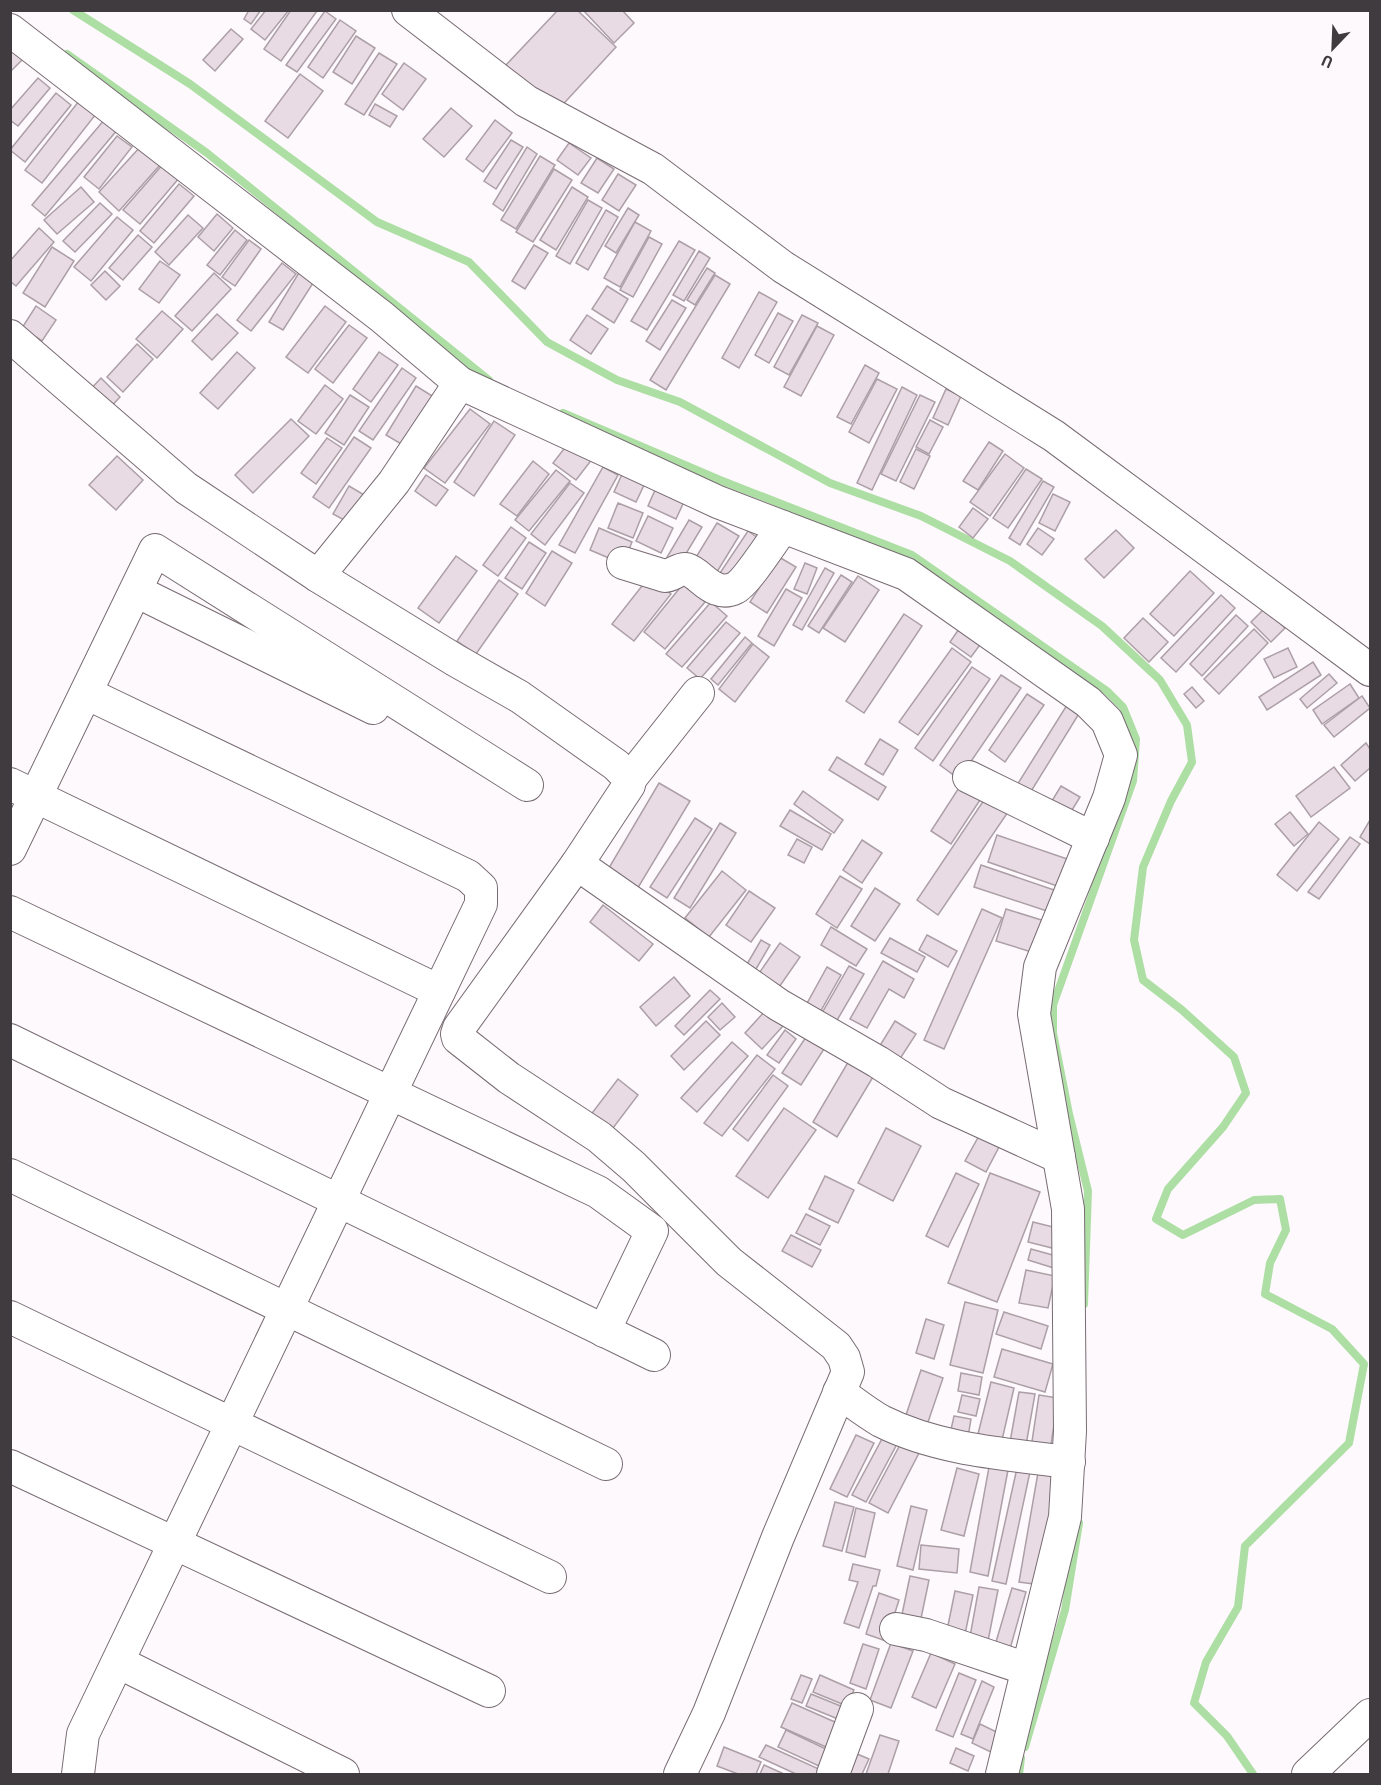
<svg xmlns="http://www.w3.org/2000/svg" width="1381" height="1785" font-family="Barlow,sans-serif">
<style>
.lines{fill:none;stroke-linecap:round;stroke-linejoin:round}
.stream{stroke:#addea4;stroke-width:8}
.building{fill:#e9dbe3;stroke:#ac9fa6;stroke-width:1.5}
.minor-casing{stroke:#786c73;stroke-width:34}
.minor{stroke:#fff;stroke-width:32}
</style>
<rect width="100%" height="100%" fill="#fef9fc"/>
<g class="lines">
<g class="stream">
<polyline points="73,10 190,84 377,222 469,262 547,342 617,380 680,402 830,483 921,516 1010,561 1102,626 1160,680 1187,725 1192,762 1171,801 1143,867 1134,940 1143,980 1182,1010 1234,1057 1246,1093 1223,1127 1168,1189 1156,1219 1183,1235 1254,1200 1280,1199 1286,1230 1270,1263 1265,1294 1332,1329 1364,1364 1349,1443 1245,1546 1238,1607 1206,1662 1194,1703 1227,1736 1253,1774"/>
<polyline points="67,54 207,153 489,380"/>
<polyline points="563,413 720,480 912,555 1107,691 1123,707 1136,739 1133,781 1053,1005 1053,1033 1069,1114 1088,1191 1084,1304"/>
<polyline points="1025,1747 1065,1610 1079,1523"/>
<polyline points="1019,1774 1021,1758"/>
</g>
</g>
<g class="building">
<polygon points="249,10 261,10 251,24 244,19"/>
<polygon points="266,10 289,10 265,40 251,29"/>
<polygon points="291,10 317,11 281,61 264,49"/>
<polygon points="558,10 577,10 616,47 555,113 505,66"/>
<polygon points="583,10 622,10 634,23 614,43"/>
<polygon points="325,11 336,19 297,72 286,65"/>
<polygon points="340,20 356,31 323,78 308,67"/>
<polygon points="231,29 243,39 215,71 203,60"/>
<polygon points="356,36 375,48 352,84 333,72"/>
<polygon points="10,44 25,57 10,72"/>
<polygon points="379,53 397,64 364,115 345,104"/>
<polygon points="404,63 426,79 403,110 382,94"/>
<polygon points="300,74 323,91 288,138 265,121"/>
<polygon points="38,78 50,88 18,126 10,120 10,110"/>
<polygon points="56,93 71,105 25,162 10,150"/>
<polygon points="79,101 96,114 42,183 25,170"/>
<polygon points="375,104 397,116 390,127 369,115"/>
<polygon points="451,108 472,126 444,157 423,139"/>
<polygon points="105,119 118,129 45,216 32,205"/>
<polygon points="495,120 512,133 483,172 466,159"/>
<polygon points="117,136 132,147 99,189 84,177"/>
<polygon points="511,140 523,147 496,189 484,181"/>
<polygon points="569,143 591,158 578,175 557,160"/>
<polygon points="140,147 160,165 119,211 99,192"/>
<polygon points="527,147 537,154 503,211 493,204"/>
<polygon points="540,156 555,165 516,229 501,220"/>
<polygon points="597,158 614,169 598,193 581,183"/>
<polygon points="164,163 180,177 140,224 123,210"/>
<polygon points="554,169 572,180 533,242 516,232"/>
<polygon points="618,174 636,185 619,211 602,200"/>
<polygon points="179,184 194,196 154,243 140,231"/>
<polygon points="81,187 94,202 57,234 44,220"/>
<polygon points="572,187 588,197 556,250 540,240"/>
<polygon points="588,200 602,208 570,264 556,256"/>
<polygon points="100,203 112,214 75,252 63,241"/>
<polygon points="628,208 639,215 616,253 605,246"/>
<polygon points="606,210 618,217 588,270 576,263"/>
<polygon points="217,214 233,228 214,251 198,237"/>
<polygon points="188,215 203,228 169,265 155,252"/>
<polygon points="117,217 133,230 91,281 74,267"/>
<polygon points="635,222 651,231 620,287 604,278"/>
<polygon points="39,228 54,242 16,286 10,281 10,261"/>
<polygon points="235,230 247,240 220,275 207,265"/>
<polygon points="138,235 152,247 123,280 109,268"/>
<polygon points="649,237 662,244 633,297 620,290"/>
<polygon points="249,240 261,249 235,286 222,277"/>
<polygon points="679,241 695,250 647,330 631,321"/>
<polygon points="534,245 548,253 525,289 512,281"/>
<polygon points="52,247 74,261 45,307 23,293"/>
<polygon points="699,251 710,258 684,301 673,295"/>
<polygon points="160,261 180,275 159,303 139,289"/>
<polygon points="282,263 296,274 251,331 237,320"/>
<polygon points="707,268 715,273 695,305 687,300"/>
<polygon points="105,271 120,286 106,300 91,285"/>
<polygon points="300,271 315,280 283,330 269,322"/>
<polygon points="214,273 231,289 192,331 175,316"/>
<polygon points="715,275 730,284 666,390 650,380"/>
<polygon points="607,286 628,299 614,323 592,309"/>
<polygon points="759,292 777,302 739,368 722,358"/>
<polygon points="672,300 686,308 660,350 646,341"/>
<polygon points="36,306 56,320 42,341 22,328"/>
<polygon points="325,306 346,322 308,373 286,357"/>
<polygon points="162,311 183,329 157,358 136,339"/>
<polygon points="778,313 793,321 769,363 755,355"/>
<polygon points="217,314 238,333 212,360 192,341"/>
<polygon points="587,315 608,329 591,354 570,340"/>
<polygon points="802,315 818,323 789,375 774,367"/>
<polygon points="349,325 367,338 333,383 315,369"/>
<polygon points="817,326 834,335 801,396 784,387"/>
<polygon points="137,344 153,359 123,392 107,377"/>
<polygon points="237,352 255,368 218,409 200,393"/>
<polygon points="379,352 398,365 371,402 353,389"/>
<polygon points="865,365 879,373 851,424 837,417"/>
<polygon points="402,368 416,378 373,440 359,431"/>
<polygon points="101,378 120,397 106,412 87,393"/>
<polygon points="877,379 897,389 869,443 849,432"/>
<polygon points="325,385 343,399 316,434 298,421"/>
<polygon points="416,386 442,402 413,451 386,435"/>
<polygon points="902,387 917,395 872,490 857,483"/>
<polygon points="946,389 961,396 948,425 933,418"/>
<polygon points="350,395 369,407 344,445 325,433"/>
<polygon points="920,395 935,402 896,481 881,474"/>
<polygon points="470,409 490,424 445,483 424,468"/>
<polygon points="291,419 309,436 253,493 235,475"/>
<polygon points="930,420 943,427 929,454 916,447"/>
<polygon points="494,421 515,435 474,496 454,482"/>
<polygon points="354,437 371,448 329,508 313,497"/>
<polygon points="327,438 342,448 316,484 301,473"/>
<polygon points="570,441 593,458 576,480 553,463"/>
<polygon points="989,442 1003,451 978,490 963,481"/>
<polygon points="916,449 930,456 914,489 900,482"/>
<polygon points="1005,454 1024,468 990,516 970,502"/>
<polygon points="117,456 143,480 116,510 89,485"/>
<polygon points="533,461 549,474 517,516 500,504"/>
<polygon points="603,467 618,475 575,553 559,545"/>
<polygon points="1026,469 1042,479 1008,528 993,518"/>
<polygon points="556,470 570,481 529,531 515,520"/>
<polygon points="623,472 645,483 636,502 614,492"/>
<polygon points="426,475 448,490 436,506 415,491"/>
<polygon points="660,479 688,493 676,519 648,506"/>
<polygon points="1043,481 1054,487 1020,545 1009,538"/>
<polygon points="570,483 584,493 545,545 531,534"/>
<polygon points="349,486 371,499 355,526 333,514"/>
<polygon points="1053,494 1070,502 1055,531 1039,523"/>
<polygon points="618,503 643,513 633,538 608,528"/>
<polygon points="973,508 988,519 973,538 959,527"/>
<polygon points="648,516 673,528 661,553 636,541"/>
<polygon points="689,520 702,527 675,572 663,564"/>
<polygon points="717,523 739,536 712,580 690,567"/>
<polygon points="511,527 526,538 498,576 483,565"/>
<polygon points="599,528 632,542 623,564 590,550"/>
<polygon points="1038,528 1054,539 1042,555 1027,544"/>
<polygon points="1116,530 1134,548 1104,578 1085,559"/>
<polygon points="748,531 764,542 734,587 718,576"/>
<polygon points="529,542 546,553 522,589 505,578"/>
<polygon points="552,551 572,563 545,606 526,593"/>
<polygon points="456,556 477,571 439,623 418,608"/>
<polygon points="779,557 796,567 767,613 750,602"/>
<polygon points="805,563 817,568 807,594 794,589"/>
<polygon points="825,568 834,573 802,630 793,625"/>
<polygon points="1190,571 1214,593 1174,636 1150,614"/>
<polygon points="841,575 852,582 819,633 808,626"/>
<polygon points="858,576 879,590 845,642 823,628"/>
<polygon points="649,577 671,594 634,641 612,624"/>
<polygon points="499,580 518,594 476,654 457,641"/>
<polygon points="683,584 705,602 665,649 644,632"/>
<polygon points="786,589 802,598 774,646 758,636"/>
<polygon points="1221,595 1235,608 1176,672 1161,658"/>
<polygon points="711,602 727,616 682,667 666,654"/>
<polygon points="1265,608 1285,628 1271,642 1251,622"/>
<polygon points="904,614 922,626 864,713 846,701"/>
<polygon points="1236,615 1248,626 1202,676 1190,664"/>
<polygon points="1143,618 1168,642 1149,662 1124,638"/>
<polygon points="726,622 740,633 700,679 687,668"/>
<polygon points="963,623 985,638 971,657 950,642"/>
<polygon points="1254,629 1268,643 1219,694 1204,679"/>
<polygon points="745,637 752,643 718,685 711,679"/>
<polygon points="753,644 769,657 735,702 719,689"/>
<polygon points="952,648 971,662 918,735 899,722"/>
<polygon points="1288,648 1297,667 1274,678 1264,659"/>
<polygon points="1313,662 1321,675 1267,710 1259,697"/>
<polygon points="972,667 990,679 933,761 915,748"/>
<polygon points="1329,674 1337,683 1307,708 1300,699"/>
<polygon points="1001,675 1021,688 959,779 940,765"/>
<polygon points="1350,684 1359,698 1322,724 1313,710"/>
<polygon points="1192,687 1204,701 1196,708 1184,694"/>
<polygon points="1027,694 1044,705 1005,762 989,750"/>
<polygon points="1362,696 1370,708 1334,737 1324,725"/>
<polygon points="1067,705 1080,712 1030,793 1017,785"/>
<polygon points="880,739 898,750 883,775 865,764"/>
<polygon points="1366,743 1370,749 1370,768 1355,781 1341,765"/>
<polygon points="837,757 886,787 878,800 829,770"/>
<polygon points="1334,767 1350,788 1311,817 1296,796"/>
<polygon points="659,783 690,801 633,896 603,878"/>
<polygon points="962,783 982,797 951,844 931,831"/>
<polygon points="1061,786 1080,797 1066,820 1047,809"/>
<polygon points="803,791 843,820 834,833 794,804"/>
<polygon points="986,797 1008,812 938,915 917,900"/>
<polygon points="790,810 831,834 822,850 780,826"/>
<polygon points="1290,812 1308,834 1294,846 1275,824"/>
<polygon points="695,818 712,829 667,898 650,887"/>
<polygon points="1370,820 1370,844 1360,837"/>
<polygon points="1319,822 1339,839 1297,891 1277,875"/>
<polygon points="720,823 736,833 690,908 674,898"/>
<polygon points="997,835 1076,862 1066,889 988,862"/>
<polygon points="1350,837 1360,844 1319,899 1308,892"/>
<polygon points="797,839 812,847 804,863 788,855"/>
<polygon points="862,840 882,853 862,883 843,870"/>
<polygon points="981,865 1060,892 1053,913 974,887"/>
<polygon points="722,871 746,890 709,937 685,918"/>
<polygon points="840,876 862,889 837,928 816,914"/>
<polygon points="875,888 900,904 875,941 851,926"/>
<polygon points="749,891 775,908 751,942 726,925"/>
<polygon points="603,905 653,944 639,961 590,922"/>
<polygon points="982,909 1002,918 944,1049 924,1040"/>
<polygon points="1006,909 1048,922 1038,954 996,941"/>
<polygon points="831,927 867,949 856,966 821,945"/>
<polygon points="927,935 957,951 948,967 919,950"/>
<polygon points="890,938 925,957 917,972 881,953"/>
<polygon points="761,940 770,945 752,976 743,971"/>
<polygon points="780,943 800,957 775,993 755,979"/>
<polygon points="883,961 914,979 904,998 889,989 867,1028 850,1019"/>
<polygon points="849,966 864,974 836,1022 822,1013"/>
<polygon points="827,967 841,975 819,1014 805,1007"/>
<polygon points="674,977 690,996 656,1026 640,1007"/>
<polygon points="710,990 720,999 684,1035 675,1026"/>
<polygon points="722,1003 735,1017 720,1030 708,1017"/>
<polygon points="766,1010 783,1026 762,1049 745,1033"/>
<polygon points="706,1021 720,1035 684,1070 671,1056"/>
<polygon points="895,1021 916,1034 896,1065 876,1052"/>
<polygon points="785,1030 796,1039 779,1063 767,1055"/>
<polygon points="806,1037 824,1049 801,1085 782,1073"/>
<polygon points="732,1042 748,1056 697,1112 681,1098"/>
<polygon points="854,1052 879,1067 837,1137 813,1122"/>
<polygon points="757,1055 775,1069 722,1136 704,1123"/>
<polygon points="773,1075 788,1086 748,1141 733,1129"/>
<polygon points="618,1079 638,1095 607,1136 586,1121"/>
<polygon points="784,1108 816,1130 768,1198 736,1176"/>
<polygon points="886,1128 921,1146 893,1201 858,1183"/>
<polygon points="980,1134 1000,1145 986,1172 965,1161"/>
<polygon points="956,1173 979,1184 948,1247 926,1236"/>
<polygon points="990,1173 1040,1192 997,1302 948,1283"/>
<polygon points="825,1176 854,1190 838,1223 809,1209"/>
<polygon points="806,1214 830,1226 820,1245 796,1233"/>
<polygon points="1033,1222 1061,1229 1056,1249 1028,1242"/>
<polygon points="791,1235 821,1250 812,1267 782,1251"/>
<polygon points="1031,1249 1060,1257 1057,1269 1028,1260"/>
<polygon points="1026,1270 1055,1276 1048,1308 1019,1303"/>
<polygon points="965,1302 998,1310 983,1373 950,1365"/>
<polygon points="1004,1312 1048,1326 1041,1349 996,1334"/>
<polygon points="926,1319 944,1325 934,1359 916,1353"/>
<polygon points="1002,1349 1053,1364 1045,1392 994,1377"/>
<polygon points="921,1370 943,1378 925,1431 903,1424"/>
<polygon points="961,1373 982,1377 979,1395 958,1391"/>
<polygon points="991,1382 1014,1388 1002,1440 978,1434"/>
<polygon points="1019,1392 1035,1394 1026,1445 1010,1442"/>
<polygon points="962,1395 980,1399 976,1416 958,1412"/>
<polygon points="1039,1395 1058,1398 1050,1451 1031,1448"/>
<polygon points="954,1416 971,1419 968,1437 950,1434"/>
<polygon points="856,1435 874,1443 847,1497 830,1489"/>
<polygon points="883,1437 897,1444 866,1502 852,1495"/>
<polygon points="901,1443 919,1453 888,1513 869,1503"/>
<polygon points="1040,1461 1062,1464 1041,1585 1019,1582"/>
<polygon points="989,1467 1008,1470 988,1576 970,1572"/>
<polygon points="957,1468 979,1474 964,1536 941,1530"/>
<polygon points="1017,1468 1030,1472 1006,1584 992,1581"/>
<polygon points="835,1502 854,1507 842,1551 823,1546"/>
<polygon points="911,1506 927,1510 913,1570 897,1566"/>
<polygon points="856,1508 875,1513 865,1557 846,1552"/>
<polygon points="921,1545 959,1549 957,1573 919,1569"/>
<polygon points="853,1564 880,1570 876,1586 873,1586 859,1628 844,1623 858,1582 849,1580"/>
<polygon points="910,1576 929,1580 919,1628 900,1624"/>
<polygon points="979,1587 998,1590 987,1646 969,1642"/>
<polygon points="1012,1588 1026,1592 1008,1656 993,1652"/>
<polygon points="955,1591 973,1595 963,1644 945,1640"/>
<polygon points="879,1593 899,1600 886,1641 866,1634"/>
<polygon points="891,1643 913,1651 891,1708 870,1700"/>
<polygon points="863,1644 879,1649 866,1689 850,1683"/>
<polygon points="931,1653 955,1664 936,1708 912,1697"/>
<polygon points="959,1673 976,1680 953,1737 936,1730"/>
<polygon points="801,1675 812,1679 802,1703 791,1699"/>
<polygon points="820,1675 854,1690 847,1706 813,1692"/>
<polygon points="982,1681 994,1687 973,1739 961,1734"/>
<polygon points="811,1694 848,1709 843,1721 806,1706"/>
<polygon points="792,1703 837,1723 826,1747 781,1727"/>
<polygon points="980,1724 1007,1737 999,1756 972,1743"/>
<polygon points="786,1730 826,1749 819,1766 778,1747"/>
<polygon points="880,1735 899,1741 888,1774 866,1774"/>
<polygon points="766,1745 821,1770 819,1774 796,1774 759,1757"/>
<polygon points="724,1747 761,1762 756,1774 738,1774 717,1766"/>
<polygon points="956,1748 974,1756 968,1771 950,1763"/>
<polygon points="850,1751 869,1759 862,1774 839,1774"/>
<polygon points="764,1765 784,1774 760,1774"/>
</g>
<g class="lines">
<g class="minor-casing">
<g id="minor">
<polyline points="408,10 526,101 653,169 783,267 1054,436 1370,670"/>
<polyline points="10,30 382,317 460,383 718,502 906,574 1088,702 1107,721 1121,755 1109,798 1040,967 1034,1014 1068,1209 1070,1431 1065,1517 1002,1774"/>
<polyline points="10,336 186,488 318,576 455,660 520,697 616,765 630,779 629,785 577,864 459,1028 457,1034 458,1038 509,1078 599,1137 634,1167 729,1262 836,1346 844,1358 848,1372 778,1537 709,1713 680,1774"/>
<path d="M623,563L665,576C672,576 679,568 686,569C697,572 705,585 717,589C722,591 729,591 735,588C746,583 774,539 783,527"/>
<polyline points="318,576 394,482 460,383"/>
<polyline points="136,591 373,708"/>
<polyline points="969,777 1093,838"/>
<polyline points="630,779 698,693"/>
<polyline points="10,784 439,991"/>
<polyline points="10,849 155,550 527,785"/>
<polyline points="577,864 779,1005 878,1062 941,1103 1059,1157"/>
<polyline points="10,912 598,1192 652,1231 604,1331"/>
<polyline points="10,1040 654,1355"/>
<polyline points="10,1175 606,1464"/>
<polyline points="10,1317 550,1577"/>
<path d="M839,1392C853,1402 867,1413 881,1421C939,1450 1005,1454 1069,1462"/>
<polyline points="10,1466 489,1691"/>
<polyline points="896,1629 926,1635 1027,1669"/>
<polyline points="118,1662 343,1774"/>
<polyline points="78,1774 83,1734 481,904 481,888 468,876 86,693"/>
<polyline points="833,1774 857,1709"/>
<polyline points="1308,1774 1370,1715"/>
</g>
</g>
<use href="#minor" class="minor"/>
</g>
<rect width="1381" height="1785" fill="none" stroke="#403b3e" stroke-width="24"/>
<g transform="translate(1333 48) rotate(203)" stroke="#fef9fc" stroke-width="4.5" paint-order="stroke">
<path d="M0-4.5L10 22L0 15L-10 22Z" fill="#403b3e"/>
<text y="-9" font-size="16" font-weight="bold" text-anchor="middle" fill="#403b3e">U</text>
</g>
</svg>
